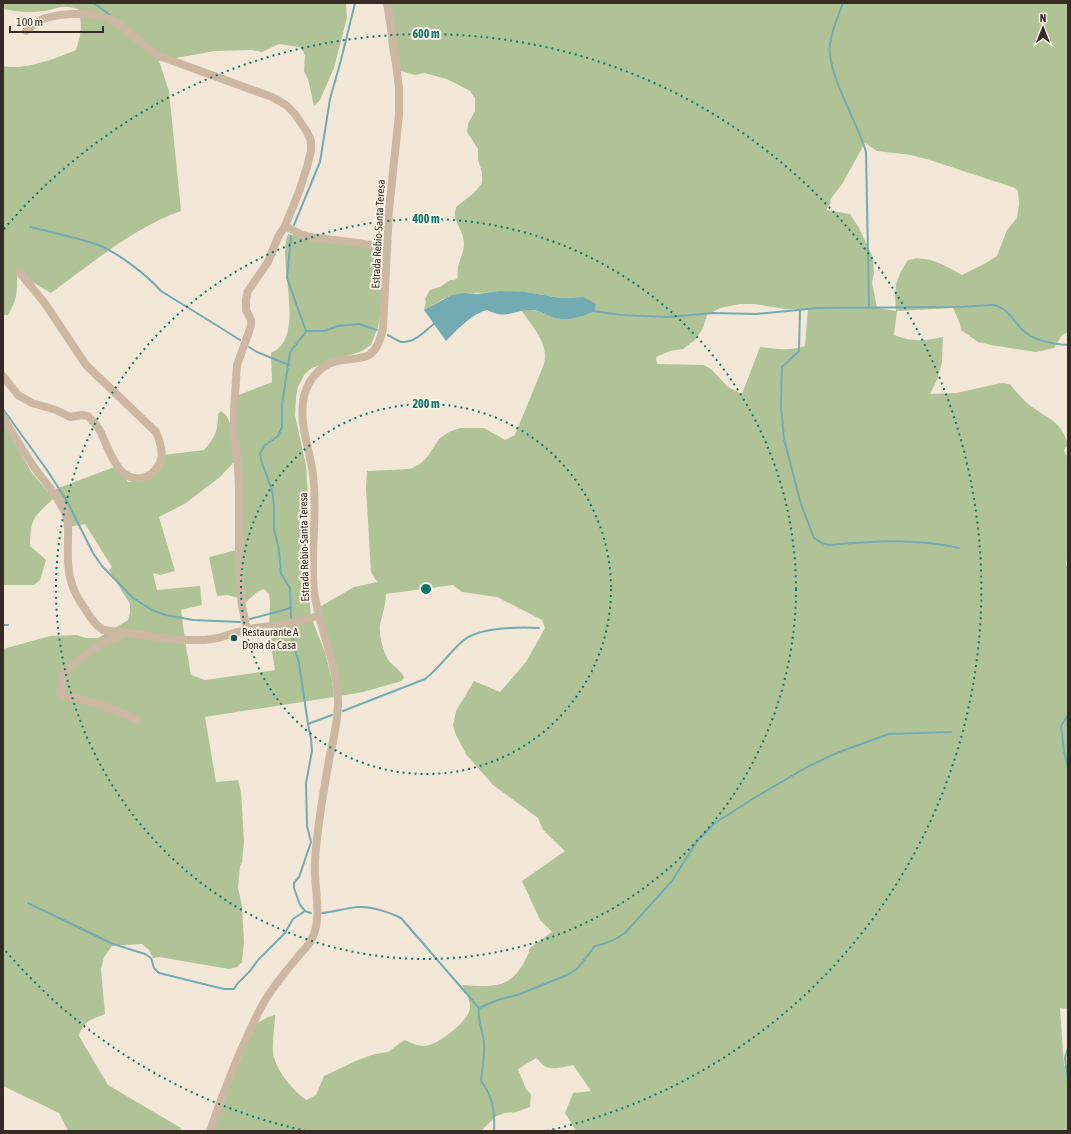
<svg xmlns="http://www.w3.org/2000/svg" width="1071" height="1134" font-family="'Asap Condensed',sans-serif">
<style>
.green{fill:#b0c396;fill-rule:evenodd}
.water{fill:#73abb3}
.lines{fill:none;stroke-linecap:round;stroke-linejoin:round}
.stream{stroke:#73abb3;stroke-width:2}
.minor{stroke:#ccb8a2;stroke-width:8}
.ring{fill:none;stroke:#0f766e;stroke-width:2;stroke-dasharray:2 4}
.poi-dot{fill:#17515b;stroke:#fbf2e3;stroke-width:1.5}
.labels{text-anchor:middle;dominant-baseline:central;stroke-width:4;stroke-linejoin:round;paint-order:stroke}
.street-label{font-size:11px;fill:#362c25;stroke:#fbf2e3}
.poi-label{font-size:11px;fill:#362c25;stroke:#fbf2e3;text-anchor:start}
.centre{fill:#0f766e;stroke:#fbf2e3;stroke-width:2}
.ring-label{font-size:12px;text-anchor:middle;font-weight:bold;fill:#0f766e;stroke:#fbf2e3;stroke-width:4;stroke-linejoin:round;paint-order:stroke}
</style>
<rect width="100%" height="100%" fill="#f3e8d7"/>
<g class="green">
<path d="M3,3H346L347,18L334,68L320,100L314,106L308,79L304,71L305,56L303,51L299,47L279,44L262,52L251,50L215,51L159,61L169,91L181,211C133,228 92,263 51,293L17,273C17,292 18,298 8,315H3V66C23,71 57,58 76,50C81,34 83,25 78,9C60,4 61,8 44,11C30,13 17,12 3,9Z"/>
<path d="M385,3H1068V332L1062,335L1054,348L1036,352L991,345L978,342L961,330L960,324L953,308L897,311L894,335C912,342 924,341 943,337L942,362L937,380L930,394L956,393L1002,383L1010,384C1016,392 1024,401 1032,407C1050,420 1060,420 1068,444L1064,450L1068,459V554L1066,564L1068,569V1009L1060,1008L1064,1066L1068,1067V1131H576L565,1113L573,1093L591,1091L573,1065C564,1067 551,1071 543,1065C540,1062 539,1060 536,1058L518,1069L526,1089L531,1094L530,1107L516,1112L504,1113L495,1117L481,1131H211L252,1026L268,1017L275,1015C275,1026 271,1048 274,1058C279,1074 293,1090 306,1100L316,1095L324,1076L358,1060L375,1054L388,1052L404,1040C410,1042 417,1046 424,1046C437,1046 469,1021 470,1008C471,1001 465,992 462,985C475,986 489,987 501,984C516,979 526,962 530,948L552,932L540,920L522,881L565,851L543,830L538,818L493,785L466,754L456,735L453,725L456,711L474,681L500,692L526,662L545,628L542,620L497,597L462,592L453,585L386,594C386,605 382,615 380,625C379,635 382,646 386,656C390,665 399,668 404,677L402,681L363,692L340,696L316,609L354,587L377,582L371,572L366,489L367,471L410,469L420,464L427,457L440,438L449,432L460,428H484L505,440L515,435L544,364C549,343 533,328 522,311C537,308 540,313 553,317C566,321 582,317 594,312L583,297L561,298L526,292L465,293L443,299L424,310L426,302L425,299L430,290L440,287L450,280H455L458,277C455,265 464,256 464,244C464,233 457,226 455,217C454,214 456,210 456,207L475,192L482,183V172L478,160V149L467,132L468,124L475,111V98L470,91L447,79L424,73L415,75L393,69L389,47ZM865,143L877,151L911,155L930,160L1015,188L1018,191L1019,204L1017,218L1007,230L997,256L984,264L962,275C947,266 926,254 908,260C895,280 894,287 896,311L877,308L872,282L874,273L873,258L859,228L850,214L826,210L831,202L830,200L842,184ZM740,304H754L785,309H808L805,346C790,351 776,349 760,347L742,394L728,387L711,369L704,365L657,364L656,357L670,351L683,349L695,340L703,328L707,315L720,308Z"/>
<path d="M288,234L320,241L382,248L381,312L378,327L371,345L362,351L312,368L304,375L298,387L296,397L295,415L306,466L308,494L309,597L311,617L325,652L332,680L334,697L205,717L216,782L238,780L241,792L244,842L242,862L240,867L238,888L242,906L244,942L242,962L237,967L229,969L159,957L153,958L149,950L142,944L112,946L104,957L101,969L105,1014C91,1020 84,1020 79,1036L108,1085L181,1128L180,1131H68L59,1113L3,1086V649L50,636L77,635L86,638H98L128,620L130,613V604L109,570L112,567L85,524L69,527L53,499C33,518 31,517 30,546L46,560L40,580L34,585H3V423L32,473L48,492L117,466L128,482L141,481L163,455L204,450C215,438 218,431 218,414L221,411L226,415L230,423L234,397L272,382L271,353C308,337 276,263 288,234ZM234,462L237,550L209,557L217,596L227,595L239,598L242,602H246L257,592L264,589L269,594L270,602L269,633L275,670L205,680L191,675L186,647L181,610L202,605L200,586L157,590L153,573L160,575L175,571L159,517L186,503L220,477Z"/>
</g>
<path class="water" d="M500,291L526,292L561,298L583,297L596,304L594,312C582,317 565,322 552,317C545,314 539,310 532,310C513,310 507,320 487,310C471,314 457,330 446,341L424,310L452,295L465,293L477,294Z"/>
<g class="lines">
<g class="stream">
<polyline points="94,3 110,15"/>
<path d="M843,3C838,16 832,30 830,44C826,73 858,122 866,152L869,307"/>
<polyline points="294,225 320,162 330,99 341,60 355,3"/>
<path d="M30,227C52,232 74,237 96,244C117,252 146,274 161,291L221,328L240,340"/>
<polyline points="291,236 287,278 306,331 305,333 293,348 290,353 282,404 282,427 278,436 264,446 260,454 262,463 272,490 274,506 274,529 279,550 281,574 290,588 291,618"/>
<path d="M800,310L799,351L782,367L781,405L784,439L801,504L814,538L822,543L830,545C875,541 915,538 959,548"/>
<path d="M593,311L621,315L668,317L713,313L756,314L818,308L956,307L993,305C1009,307 1014,324 1026,333C1037,342 1054,344 1068,345"/>
<polyline points="306,331 324,331 338,326 359,324 377,330"/>
<path d="M388,335C392,337 397,341 402,342C415,343 426,330 435,323"/>
<polyline points="249,347 257,352 289,365"/>
<polyline points="3,409 47,470 67,501 93,553 102,566 133,598 152,610 166,615 193,620 240,622"/>
<polyline points="250,619 291,608"/>
<polyline points="3,625 8,625"/>
<polyline points="292,629 293,644 299,663 308,724 311,739 312,751 306,783 307,826 311,842 299,877 294,883 294,888 300,905 305,911 311,913"/>
<path d="M343,711L425,679C440,668 450,651 464,640C480,627 519,627 539,628"/>
<polyline points="1068,715 1061,726 1064,751 1068,767"/>
<polyline points="308,724 332,715"/>
<polyline points="28,903 113,944 145,954 151,958 154,968 159,973 224,989 234,989 237,984 250,971 258,960 285,933 293,919 305,911"/>
<path d="M322,913C334,912 346,908 358,907C371,906 389,912 401,918L479,1008C477,1020 483,1031 484,1043C485,1055 482,1068 481,1081C493,1097 495,1111 494,1131"/>
<path d="M479,1008L498,1000L520,994L567,975L577,969L595,946C606,944 615,940 625,933L672,881L697,841L715,823L754,798L807,767L839,752L889,734L951,732"/>
<polyline points="1068,1048 1065,1058 1068,1084"/>
</g>
<g class="minor">
<path d="M26,31C32,26 38,20 46,18C65,12 99,12 115,22C128,29 137,41 149,49C153,52 157,54 162,57L272,97L286,105L295,114L307,132L311,141V151L307,167L299,192L285,226L278,237L268,262L248,291L246,299V310L251,320V326L237,365L234,410V433L239,475V567L242,606L247,629"/>
<polyline points="285,226 302,235 311,237 387,247"/>
<path d="M3,376L18,395L32,403L56,410L70,417L82,415L88,416C93,421 97,425 100,431C109,448 118,486 145,477C153,474 159,467 161,459C163,450 160,441 156,432L86,365L44,302L19,272"/>
<path d="M3,417C13,434 23,451 34,467C44,482 60,497 66,515C69,524 68,533 68,543C67,570 69,587 85,609C90,617 95,625 103,630L181,640H205L218,638L247,629L288,624L318,616"/>
<path d="M123,635L104,642L69,667L62,677L60,692L63,696C92,701 112,708 138,720"/>
<path d="M210,1131C222,1096 235,1062 251,1028C255,1020 258,1012 263,1004C272,988 285,972 297,958C301,952 308,947 311,940C324,919 313,885 315,861C317,827 323,794 329,760C333,741 338,722 338,703C338,664 319,629 314,591C310,552 318,513 313,475C310,449 298,423 304,396C309,377 323,362 343,360C351,359 362,359 369,355C378,349 381,337 383,328L389,210L399,114V89L395,53L387,3"/>
</g>
</g>
<g class="ring">
<circle cx="426" cy="589" r="185"/>
<circle cx="426" cy="589" r="370"/>
<path d="M306 1131A555 555 0 0 1 4 949M4 229A555 555 0 1 1 546 1131"/>
</g>
<circle class="poi-dot" cx="234" cy="638" r="4"/>
<g class="labels">
<g class="street-label">
<text transform="translate(378 234) rotate(-87)">Estrada Rebio-Santa Teresa</text>
<text transform="translate(304 547) rotate(-91)">Estrada Rebio-Santa Teresa</text>
</g>
<g class="poi-label">
<text x="242" y="632">Restaurante A<tspan x="242" dy="13">Dona da Casa</tspan></text>
</g>
</g>
<circle cx="426" cy="589" r="6" class="centre"/>
<g class="ring-label">
<text x="426" y="38">600 m</text>
<text x="426" y="223">400 m</text>
<text x="426" y="408">200 m</text>
</g>
<rect width="1071" height="1134" fill="none" stroke="#362c25" stroke-width="8"/>
<g transform="translate(1043 28)" stroke="#fbf2e3" stroke-width="3" paint-order="stroke">
<path d="M0-3L7 15L0 10L-7 15Z" fill="#362c25"/>
<text y="-6" font-size="11" font-weight="bold" text-anchor="middle" fill="#362c25">N</text>
</g>
<path d="M10 26v6h93v-6" fill="none" stroke="#362c25" stroke-width="2"/>
<text x="16" y="26" font-size="12" fill="#362c25" stroke="#fbf2e3" stroke-width="3" paint-order="stroke">100 m</text>
</svg>
